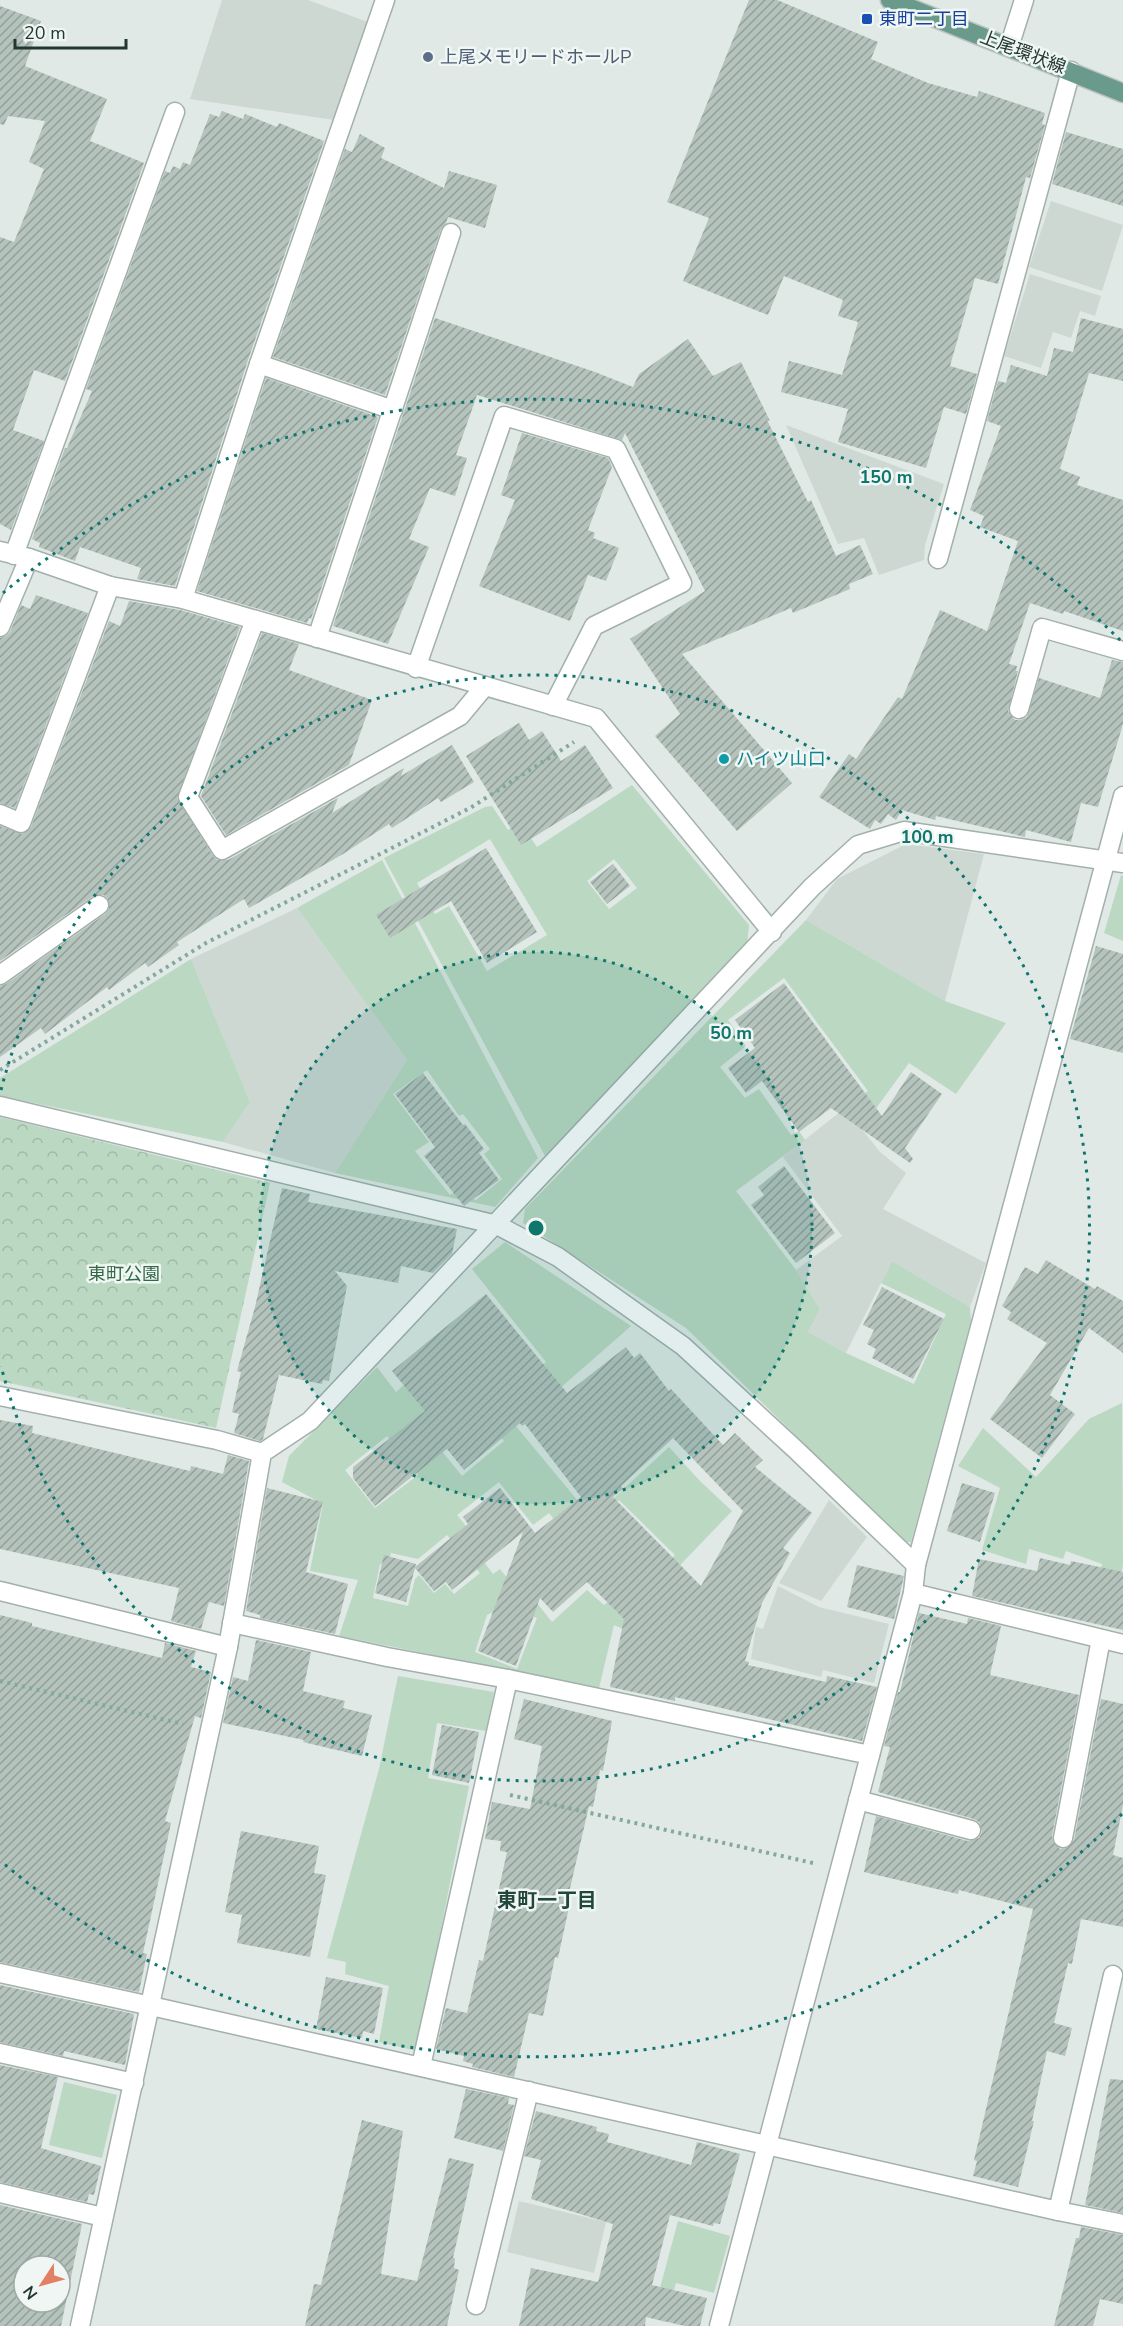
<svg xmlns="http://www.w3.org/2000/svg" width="1123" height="2326" font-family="'Nunito Sans','Noto Sans JP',sans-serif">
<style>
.built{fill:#ced8d3}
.green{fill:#bbd8c2;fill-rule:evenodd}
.forest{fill:url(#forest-crowns)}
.building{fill:url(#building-hatch);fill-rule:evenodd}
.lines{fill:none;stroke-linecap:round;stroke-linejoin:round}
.minor-casing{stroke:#a3b0ab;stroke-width:21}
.major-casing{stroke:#bdc3c1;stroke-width:21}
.path{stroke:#84a99c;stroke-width:4;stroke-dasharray:3 4.5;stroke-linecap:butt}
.minor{stroke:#fff;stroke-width:18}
.major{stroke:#699a8c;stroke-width:18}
.ring{fill:none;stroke:#0f766e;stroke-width:3;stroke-dasharray:3 6}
.transit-dot{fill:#1a4fb4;stroke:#f0f6f3;stroke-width:2}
.service-dot{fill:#5c6f8a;stroke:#f0f6f3;stroke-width:2}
.culture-dot{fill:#0f9aa8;stroke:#f0f6f3;stroke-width:2}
.labels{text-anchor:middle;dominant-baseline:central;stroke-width:5;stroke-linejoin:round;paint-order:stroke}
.transit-label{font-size:18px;fill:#164399;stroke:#f0f6f3;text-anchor:start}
.street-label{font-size:18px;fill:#223731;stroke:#f0f6f3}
.service-label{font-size:18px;fill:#4e5e75;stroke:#f0f6f3;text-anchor:start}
.culture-label{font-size:18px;fill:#0d838f;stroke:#f0f6f3;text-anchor:start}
.park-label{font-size:18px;fill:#316946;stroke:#f0f6f3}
.neighbourhood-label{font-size:20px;font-weight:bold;fill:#21473c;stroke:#f0f6f3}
.centre{fill:#0f766e;stroke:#f0f6f3;stroke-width:3}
.ring-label{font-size:18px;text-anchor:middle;font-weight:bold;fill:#0f766e;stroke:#f0f6f3;stroke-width:5;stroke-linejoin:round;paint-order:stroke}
</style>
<defs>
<pattern id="forest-crowns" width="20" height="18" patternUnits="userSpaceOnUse" patternTransform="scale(1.5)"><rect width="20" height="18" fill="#bbd8c2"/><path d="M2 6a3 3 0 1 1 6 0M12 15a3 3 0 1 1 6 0" fill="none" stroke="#a0baa7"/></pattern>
<pattern id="building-hatch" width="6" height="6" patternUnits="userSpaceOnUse" patternTransform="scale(1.5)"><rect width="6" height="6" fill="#b5c3bd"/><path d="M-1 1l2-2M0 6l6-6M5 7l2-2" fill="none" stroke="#939f9a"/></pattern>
</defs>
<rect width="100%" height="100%" fill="#e0e9e5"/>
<g class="built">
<polygon points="222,0 308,0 368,22 334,120 190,99"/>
<polygon points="1051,201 1123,225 1102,291 1029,267"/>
<polygon points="1030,274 1101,296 1095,316 1080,311 1071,338 1053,332 1041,368 1004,356"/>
<polygon points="786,425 944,484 925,545 924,560 879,575 864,538 838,544"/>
<polygon points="906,844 984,854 945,1001 806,920 837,879"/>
<polygon points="297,908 407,1060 335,1173 223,1142 250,1102 191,959"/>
<polygon points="845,1108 880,1152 906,1173 883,1209 986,1263 970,1307 892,1261 846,1353 808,1332 820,1309 796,1270 842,1236 783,1157"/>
<polygon points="829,1500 867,1537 821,1601 779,1583"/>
<polygon points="778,1586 819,1607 889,1624 874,1683 823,1670 821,1677 751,1659 756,1627 763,1629"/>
<polygon points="519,2201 606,2222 594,2273 507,2252"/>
</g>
<g class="green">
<path d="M632,785L749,925L747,944L545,1156L384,858L485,807L492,806L508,830L520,822L537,847ZM490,839L547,935L487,971L449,906L435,914L417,883ZM614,859L637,888L609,909L587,881Z"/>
<path d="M382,860L538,1158L495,1207L335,1173L407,1060L297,908ZM427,1070L459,1116L463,1114L490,1149L484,1154L502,1179L476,1200L470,1198L461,1188L450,1195L415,1151L429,1142L393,1094Z"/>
<polygon points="1121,875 1123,876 1123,941 1104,933"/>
<polygon points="806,920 945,1001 1006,1023 956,1094 909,1063 861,1129 845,1108 868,1091 784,978 728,1020 746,1046 720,1067 745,1098 759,1089 791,1135 799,1131 805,1140 736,1191 796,1270 820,1309 808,1332 846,1353 914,1384 946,1314 881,1283 892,1261 970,1307 971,1321 911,1542 904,1542 686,1328 523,1223 525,1209"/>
<polygon points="191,959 250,1102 223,1142 0,1096 0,1078"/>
<polygon points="505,1242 631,1326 558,1390 538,1369 546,1362 472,1269"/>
<path d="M443,1338L592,1518L669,1447L699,1480L732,1511L636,1611L630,1632L614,1625L599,1688L339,1636L358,1580L310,1571L323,1504L282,1482L289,1456L377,1367L396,1392L420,1370ZM489,1423L504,1441L462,1476L420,1424ZM387,1436L418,1475L375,1508L345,1470ZM499,1482L533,1525L549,1513L569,1539L512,1584L500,1569L493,1574L475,1550L481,1545L457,1515ZM619,1500L675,1555L619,1614L608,1602L604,1605L587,1590L552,1622L529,1593ZM447,1535L480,1573L454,1594L445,1584L434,1593L419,1575L415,1579L408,1606L373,1598L380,1564L388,1565L391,1553L418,1559ZM505,1606L537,1618L517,1669L475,1652L487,1615Z"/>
<polygon points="1122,1403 1123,1565 1112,1624 1089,1619 1102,1564 1066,1551 1063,1559 1029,1549 1026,1564 982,1550 1000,1488 958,1466 983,1428 1036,1477 1089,1419"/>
<polygon points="398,1676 494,1692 486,1731 437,1723 428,1778 469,1786 417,2051 379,2042 389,1986 345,1974 346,1962 327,1958 379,1769"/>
<polygon points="64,2082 117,2095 102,2158 49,2145"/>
<polygon points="678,2221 730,2236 714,2293 676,2283 665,2322 626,2311 659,2292"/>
</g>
<polygon class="forest" points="0,1117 270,1183 216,1428 0,1381"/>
<g class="building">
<polygon points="749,0 777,0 878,42 871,59 928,83 977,97 979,91 1045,113 1042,124 1045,125 1030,178 1026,177 998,284 975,278 950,366 977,374 966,414 944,407 926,468 838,442 848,409 781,392 789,361 842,375 858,322 838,316 843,300 784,276 768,315 683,281 709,218 667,202"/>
<polygon points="0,6 41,21 25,66 107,99 90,141 144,163 65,381 34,370 13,430 44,441 11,530 0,524 0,237 14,242 44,169 29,162 45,121 8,116 4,125 0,124"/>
<polygon points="222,111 243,119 245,114 277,127 279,123 324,141 248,360 175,586 137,579 141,568 80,547 75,561 39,547 40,543 32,539 65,448 67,448 92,391 86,389 165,171 170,173 173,166 180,169 183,162 190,165 210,114 219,117"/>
<polygon points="1066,132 1123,149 1123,206 1052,184"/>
<polygon points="360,134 385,148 381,158 444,188 449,171 497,185 485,228 448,217 446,223 441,229 385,395 273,357 345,149 352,152"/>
<polygon points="435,318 595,372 633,387 639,374 688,339 713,376 741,362 770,421 767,420 808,502 811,500 836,556 860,545 873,574 849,584 850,589 793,613 791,608 682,654 792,783 737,831 655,736 680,714 630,639 705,591 625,433 622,440 477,395 456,455 467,458 455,496 430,488 409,539 429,547 388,644 333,626"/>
<polygon points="1081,318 1123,329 1123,381 1089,373 1060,469 1080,477 1077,485 1123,500 1123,631 1064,611 1063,614 1030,603 1009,664 1017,666 1016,671 1018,671 1008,711 1015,720 1021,720 1027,717 1039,678 1100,698 1112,660 1123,662 1123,724 1098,807 1081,803 1071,842 1026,830 1025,837 936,816 935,820 902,810 896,820 888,814 881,824 875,820 870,829 819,797 849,754 856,759 898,697 902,699 940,610 987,631 1018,541 980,527 984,516 970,510 1001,426 987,421 998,381 1006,383 1011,365 1047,376 1054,348 1073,352"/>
<polygon points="266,378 378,417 311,619 309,618 307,623 197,591"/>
<polygon points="522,433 608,458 612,467 588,530 595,533 593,538 619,548 606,581 588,575 570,621 479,586 515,500 501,495"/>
<polygon points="36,595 88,613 15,808 0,803 0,638 6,636 10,632 21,605 30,609"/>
<polygon points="129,601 180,610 240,627 177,798 213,856 217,860 228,860 338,798 332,813 404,768 401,776 452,745 474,782 441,802 438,798 392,828 389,824 343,854 249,908 244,899 177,942 179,945 148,967 145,963 109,990 107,987 45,1034 41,1028 0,1057 0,986 6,984 105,914 109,909 108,899 104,895 93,896 0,961 0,826 22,834 31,827 109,621 120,626"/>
<polygon points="262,633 299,644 289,670 372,700 349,765 226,835 201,796"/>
<polygon points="519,723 529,740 542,731 561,761 585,745 613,788 521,845 466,756"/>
<polygon points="486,848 537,932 487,963 451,901 390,938 376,915"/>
<polygon points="613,864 630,886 607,904 590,882"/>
<polygon points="1096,946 1123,954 1123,1053 1070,1039"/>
<polygon points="784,983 882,1116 911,1072 942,1094 905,1148 913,1159 910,1163 831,1108 799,1132 762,1081 746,1093 728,1068 755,1048 735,1020"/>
<polygon points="423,1073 463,1125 465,1124 484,1149 479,1153 499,1180 464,1206 424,1156 435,1147 395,1094"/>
<polygon points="784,1166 835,1233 796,1263 751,1205 764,1195 758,1187"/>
<polygon points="282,1188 310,1194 308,1202 457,1229 452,1254 433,1273 401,1266 398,1283 335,1271 347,1286 329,1381 323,1380 322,1384 279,1375 263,1439 260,1441 234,1433 239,1414 232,1412 241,1372 237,1371 255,1307"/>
<polygon points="1046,1260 1095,1289 1097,1286 1123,1301 1123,1353 1089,1328 1050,1395 1075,1414 1042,1458 990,1419 1047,1343 1007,1319 1011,1312 1002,1306 1025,1267 1038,1274"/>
<polygon points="882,1287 944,1319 913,1379 872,1358 876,1349 867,1344 874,1330 863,1325"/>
<path d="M486,1294L567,1393L626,1347L634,1358L640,1353L669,1391L671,1389L723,1445L735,1433L763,1460L755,1467L812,1513L783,1548L790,1553L762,1603L745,1661L749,1662L748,1665L826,1682L827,1676L877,1687L862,1741L675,1697V1701L610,1687L624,1619L587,1582L553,1612L540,1598L516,1666L478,1651L523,1532L452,1590L446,1582L434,1591L415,1568L406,1602L375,1593L384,1555L416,1564L415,1567L468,1524L463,1517L500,1488L535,1533L581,1497L525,1424L522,1426L520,1423L464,1470L447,1449L375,1506L353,1478V1467L425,1411L392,1371ZM673,1438L743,1511L701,1586L613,1497L623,1489L621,1486Z"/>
<polygon points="0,1420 33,1426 32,1433 190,1471 191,1466 223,1474 228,1455 249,1461 224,1606 209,1602 201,1629 171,1621 179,1588 0,1549"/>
<polygon points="962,1483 995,1493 980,1542 947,1531"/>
<polygon points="267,1488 323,1502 306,1572 348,1584 335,1634 260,1618 260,1615 246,1611"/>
<polygon points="1040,1558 1070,1565 1071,1561 1123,1572 1123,1630 972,1596 979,1559 1037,1571"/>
<polygon points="857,1565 904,1576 894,1619 847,1607"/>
<polygon points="919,1613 967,1624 968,1618 1001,1626 990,1675 1079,1695 1052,1836 1053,1842 1060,1849 1067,1848 1074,1840 1101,1699 1123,1704 1123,1805 1113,1855 1123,1858 1123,1927 1081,1919 1072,1964 1068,1963 1054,2023 1072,2028 1065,2056 1047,2051 1032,2121 1034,2121 1018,2187 973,2176 977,2161 974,2160 1033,1909 959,1890 958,1894 864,1872 876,1816 968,1841 979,1838 982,1832 979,1822 974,1819 878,1792 890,1747 884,1746 898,1692 900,1692"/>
<polygon points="0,1615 32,1623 32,1626 162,1658 165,1643 196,1651 191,1667 211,1672 201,1718 195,1716 165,1821 171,1823 143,1953 147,1954 139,1992 0,1962"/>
<polygon points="256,1640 311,1652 303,1691 345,1701 343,1708 372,1715 362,1756 303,1742 304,1740 223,1723 233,1677 248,1681"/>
<polygon points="524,1699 612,1721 603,1771 600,1770 593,1807 589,1806 568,1897 571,1898 558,1958 555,1957 543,2016 529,2013 514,2077 472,2067 473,2064 463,2061 464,2056 436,2049 446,2008 467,2013 479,1960 483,1961 507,1852 500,1851 501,1841 485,1839 492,1802 530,1809 542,1746 514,1739"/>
<polygon points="442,1725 479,1732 469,1783 432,1775"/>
<polygon points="241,1831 319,1846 314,1873 326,1875 310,1957 237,1943 242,1915 225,1912"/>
<polygon points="326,1977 383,1988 374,2034 363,2031 362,2038 316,2029"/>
<polygon points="0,1985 134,2014 125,2065 64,2051 63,2056 0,2042"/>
<polygon points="0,2065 58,2077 41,2148 101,2166 94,2195 89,2194 87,2202 0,2182"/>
<polygon points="1110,2079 1123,2080 1123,2213 1085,2205"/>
<polygon points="466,2089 509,2098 508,2104 514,2105 503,2151 454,2138"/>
<polygon points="536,2111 597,2127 596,2131 609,2134 607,2142 691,2165 697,2142 740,2154 720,2224 714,2223 713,2226 670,2215 652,2285 707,2298 700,2326 685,2326 646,2317 645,2326 519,2326 531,2268 598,2282 613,2224 531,2199 541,2160 524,2156"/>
<polygon points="362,2120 403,2131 381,2274 417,2281 449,2158 474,2164 453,2258 455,2258 454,2268 459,2270 447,2326 305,2326 314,2284 321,2285"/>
<path d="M0,2205L82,2224L61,2326H0ZM24,2266H60V2302H24Z"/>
<polygon points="1081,2227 1123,2235 1123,2304 1100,2299 1093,2326 1054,2326 1076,2238 1079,2238"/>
</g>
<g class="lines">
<g class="minor-casing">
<g id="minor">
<polyline points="1009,47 1024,0"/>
<polyline points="259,364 393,410"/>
<polyline points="0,551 29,558 110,586 183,599 596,718 772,932"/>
<polyline points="14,555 175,112"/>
<polyline points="938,559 1071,71"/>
<polyline points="183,599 259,364 385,0"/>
<polyline points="255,620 188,797 222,850 460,716 485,686"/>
<polyline points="0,627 29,558"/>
<polyline points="317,638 451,233"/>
<polyline points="416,668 504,416 616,449 682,583 594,626 553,706"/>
<polyline points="1019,709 1042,628 1123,651"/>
<polyline points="0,814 21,823 110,586"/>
<polyline points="0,975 99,905"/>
<polyline points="0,1106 497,1225 558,1257 683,1346 795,1449 916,1565"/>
<polyline points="0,1396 217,1440 262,1453"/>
<polyline points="0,1591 228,1647"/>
<polyline points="913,1593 1123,1644"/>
<polyline points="232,1623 387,1657 508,1679 870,1755"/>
<polyline points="858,1800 971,1830"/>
<polyline points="1063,1838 1101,1639"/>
<polyline points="0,1973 151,2006 1058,2211 1123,2224"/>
<polyline points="0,2053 134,2083"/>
<polyline points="421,2066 508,1679"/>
<polyline points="0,2193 103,2217"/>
<polyline points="1058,2211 1113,1975"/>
<polyline points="476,2305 529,2091"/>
<polyline points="80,2326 210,1730 228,1647 262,1453 310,1421 812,887 858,845 904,831 1123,863"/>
<polyline points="719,2326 913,1593 916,1565 1123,796"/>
</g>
</g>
<g class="major-casing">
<polyline id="major" points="890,0 1123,93"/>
</g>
<g class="path">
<polyline points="0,1070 206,943 470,808 574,742"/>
<polyline points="0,1681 183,1724"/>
<polyline points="510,1795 813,1863"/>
</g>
<use href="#minor" class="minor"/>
<use href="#major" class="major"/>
</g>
<circle cx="536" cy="1228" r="276" fill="#0f766e" fill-opacity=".12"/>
<g class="ring">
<circle cx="536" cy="1228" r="276"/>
<path d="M1 1090A553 553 0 1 1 1 1366"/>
<path d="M1122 1814A829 829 0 0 1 3 1863M3 593A829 829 0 0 1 1122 642"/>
</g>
<rect class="transit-dot" x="861" y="13" width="12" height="12" rx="3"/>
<circle class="service-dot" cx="428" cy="57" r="6"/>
<circle class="culture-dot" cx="724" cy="759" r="6"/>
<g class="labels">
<g class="transit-label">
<text x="879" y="19">東町二丁目</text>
</g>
<g class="street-label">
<text transform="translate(1023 52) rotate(21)">上尾環状線</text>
</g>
<g class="service-label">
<text x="440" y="57">上尾メモリードホールP</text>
</g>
<g class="culture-label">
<text x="736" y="759">ハイツ山口</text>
</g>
<g class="park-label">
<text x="124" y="1274">東町公園</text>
</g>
<g class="neighbourhood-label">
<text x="547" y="1900">東町一丁目</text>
</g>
</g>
<circle cx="536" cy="1228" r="9" class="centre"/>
<g class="ring-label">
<text x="886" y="483">150 m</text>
<text x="927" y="843">100 m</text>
<text x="731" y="1039">50 m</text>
</g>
<g transform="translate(42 2284) rotate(234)"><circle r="28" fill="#f0f6f3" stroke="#9eaaa5" stroke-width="1.5"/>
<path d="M0-4.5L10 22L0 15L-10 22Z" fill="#e28065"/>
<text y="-9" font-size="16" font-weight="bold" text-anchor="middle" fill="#223731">N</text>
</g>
<path d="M15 39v9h111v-9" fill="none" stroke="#223731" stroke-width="3"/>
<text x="24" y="39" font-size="18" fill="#223731" stroke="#f0f6f3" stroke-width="4.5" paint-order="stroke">20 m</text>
</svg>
